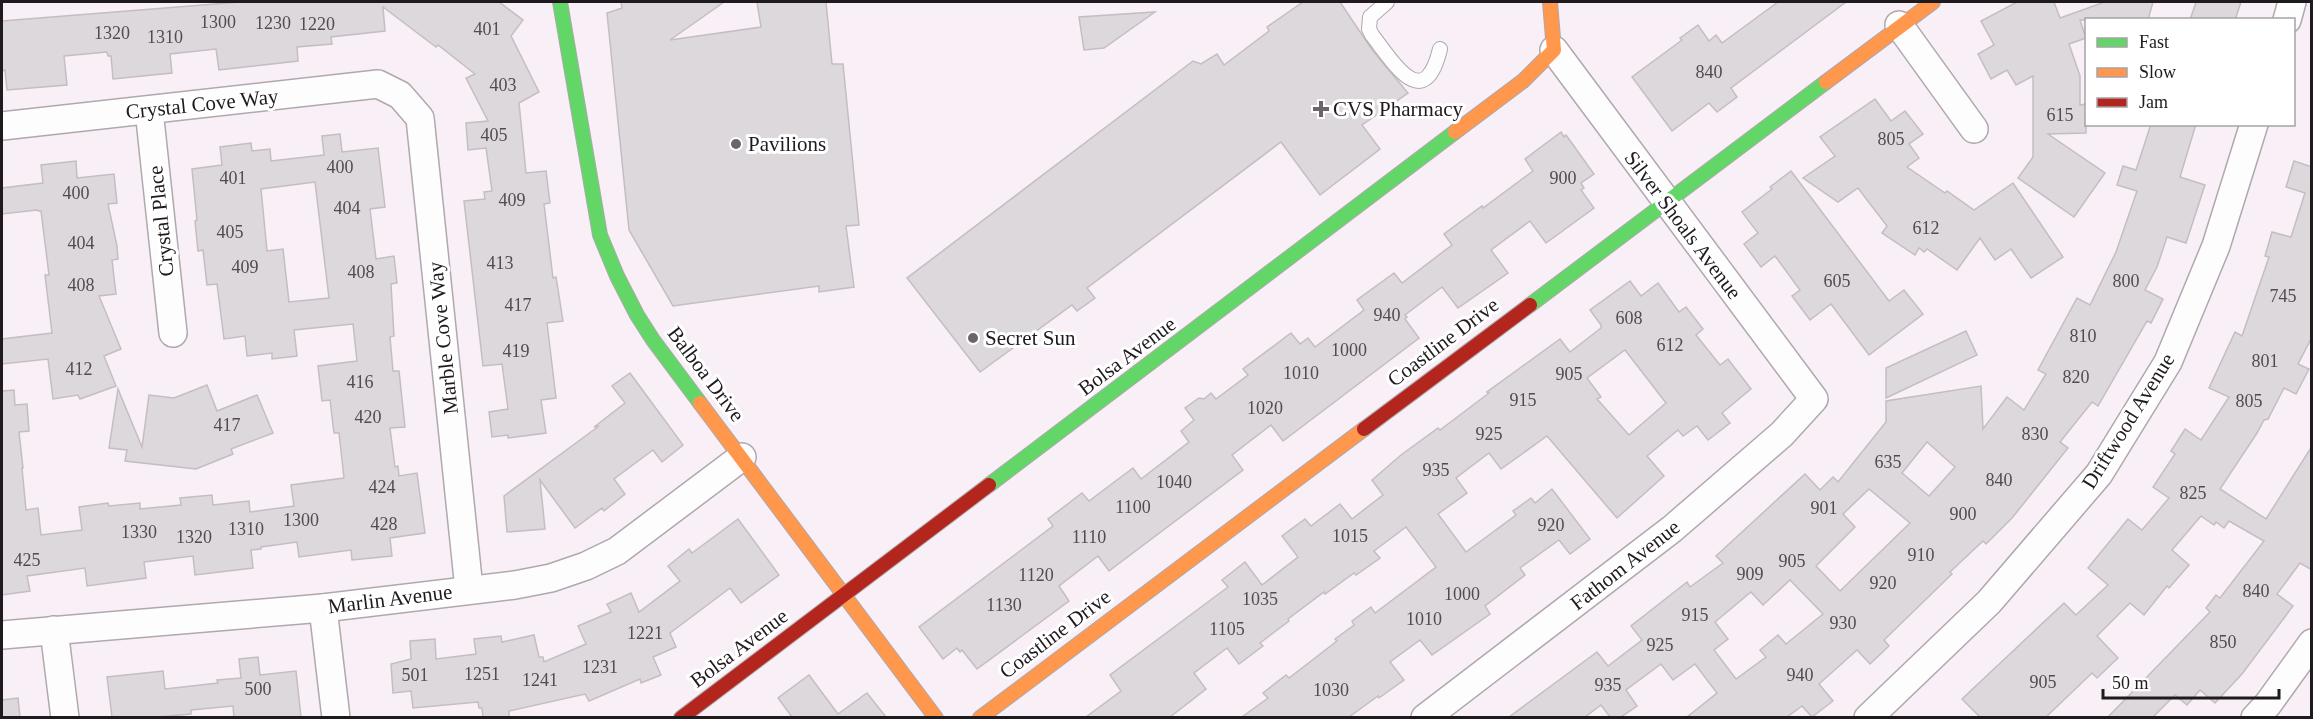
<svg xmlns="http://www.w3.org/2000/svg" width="2313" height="719" font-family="'Times New Roman',serif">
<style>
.building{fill:#ddd8dc;stroke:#c4bdc2;stroke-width:1.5;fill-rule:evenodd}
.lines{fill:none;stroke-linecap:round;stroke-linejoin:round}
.lane-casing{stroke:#afa8ad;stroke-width:16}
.street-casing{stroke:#afa8ad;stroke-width:30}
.fast-casing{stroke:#afa8ad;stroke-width:16}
.slow-casing{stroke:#afa8ad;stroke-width:16}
.jam-casing{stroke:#afa8ad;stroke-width:16}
.lane{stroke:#fefdfe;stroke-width:14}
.street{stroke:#fefdfe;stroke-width:27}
.fast{stroke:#63d668;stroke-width:14}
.slow{stroke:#ff974d;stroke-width:14}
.jam{stroke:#b3261e;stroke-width:14}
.poi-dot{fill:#6b656a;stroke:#fff;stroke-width:2}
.labels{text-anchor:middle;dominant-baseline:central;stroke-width:6;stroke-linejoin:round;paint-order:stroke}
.number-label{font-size:18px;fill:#504c50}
.street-label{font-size:21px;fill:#1f1a1e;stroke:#fff}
.poi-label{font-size:21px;fill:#1f1a1e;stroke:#fff;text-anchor:start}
</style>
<rect width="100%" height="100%" fill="#f8f0f6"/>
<g class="building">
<polygon points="240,2 499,2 523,20 511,36 539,92 519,103 526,173 546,171 550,203 544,204 553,278 556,277 563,321 547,323 556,398 541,400 546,433 508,438 508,435 492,437 489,412 508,409 502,364 483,366 464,201 485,199 484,192 492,191 486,148 468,150 466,123 488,121 466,78 475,74 438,45 436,47 383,7 385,31 331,37 332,44 297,47 298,61 219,70 216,49 170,54 172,73 113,79 111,56 108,56 107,52 64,56 67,85 7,90 5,70 2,71 2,21"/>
<polygon points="621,2 724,2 670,40 761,27 757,2 826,2 832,64 843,64 859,225 846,226 854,287 819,292 819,286 673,306 629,230 607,13 622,8"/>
<polygon points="1303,2 1340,2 1373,51 1408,93 1362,125 1380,149 1320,195 1281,142 1087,288 1095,298 1077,311 1072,305 980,372 907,278 1193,61 1201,64 1217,54 1224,65 1269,31 1267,27"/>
<polygon points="1778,2 1846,2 1731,88 1737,97 1717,112 1709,103 1672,131 1632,77 1682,40 1680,38 1698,25 1709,41 1716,35 1722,43"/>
<polygon points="2017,2 2054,2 2060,18 2102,3 2102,2 2153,2 2148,20 2080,20 2086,38 2069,44 2080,76 2080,105 2086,104 2086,133 2048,134 2105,173 2074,217 2018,178 2033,157 2033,76 2016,85 2007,70 1991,79 1978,54 1994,45 1981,21"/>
<polygon points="2196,2 2241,2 2235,20 2190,20"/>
<polygon points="1155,12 1104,48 1084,50 1079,17"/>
<polygon points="1875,99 1891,121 1905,111 1923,134 1909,144 1919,158 1907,167 1945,193 1947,191 1974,210 2013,183 2063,257 2031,278 2011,249 1995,260 1980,238 1957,270 1927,249 1924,252 1919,248 1915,255 1882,233 1887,226 1858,188 1838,202 1803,178 1835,156 1820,137"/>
<path d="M2151,124H2196L2180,177L2205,185L2186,243L2167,237L2157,267L2145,290L2163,299L2151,323L2147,321L2098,406L2092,402L2060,442L2068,448L2012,518L1986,544L1983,541L1950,572L1952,574L1884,640L1889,646L1870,664L1857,650L1819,684L1833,701L1812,717L1802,706L1787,717H1687L1717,693L1695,664L1673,680L1661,664L1626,690L1637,706L1621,717H1610L1601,705L1585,717H1509L1597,652L1608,666L1642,640L1631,626L1687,582L1690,587L1723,563L1716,556L1805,474L1820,490L1833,477L1838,482L1886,422V401L1981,386L1983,429L2007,397L2024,410L2046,374L2038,370L2077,298L2090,305L2116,252L2137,191L2117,185L2123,166L2136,170ZM1927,442L1955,467L1929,496L1902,473ZM1869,489L1910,523L1840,591L1816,566L1855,527L1843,514ZM1790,580L1823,614L1786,644L1778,635L1760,650L1766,657L1736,679L1714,650L1728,639L1715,622L1751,592L1763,605Z"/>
<polygon points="1561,132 1564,137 1566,135 1594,174 1581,183 1584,188 1581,190 1594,208 1546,243 1530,221 1491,250 1508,273 1458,308 1442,287 1405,315 1407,317 1405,319 1419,338 1283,441 1271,425 1232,455 1243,470 1109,571 1098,556 1059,586 1069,601 977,669 962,650 960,652 957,648 943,659 919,627 1053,526 1048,519 1082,493 1089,501 1133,468 1141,479 1189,442 1181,431 1194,420 1185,408 1199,398 1204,399 1211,393 1216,399 1248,375 1243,369 1291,333 1300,344 1308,338 1315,347 1364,310 1357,300 1394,273 1402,283 1452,245 1444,234 1482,206 1483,208 1533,171 1525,159"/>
<path d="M340,134L342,152L378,148L385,207L370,209L376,259L394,256L397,283L391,284L394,336L390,337L393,371H399L405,427L390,428L395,467L398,466L399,476L417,473L425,533L390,538L392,556L352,560L351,550L299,557L297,542L261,547V549L251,550L253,568L195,575L193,556L144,562L146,578L87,586L85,568L27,576L30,591L2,595V391L14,390L15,405L27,404L29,431L19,432L23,468H22L26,510L38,508L41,535L82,530L79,507L108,503L109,506L140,503V509L181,505L180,498L212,495L213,505L249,501L250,512L294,506L291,485L344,478L339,433H334L330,400L322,401L318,366L357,361L353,324L294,330L297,356L272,359V353L247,356L245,336L224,339L217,284L207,285L203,250L198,251L195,221L197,220L192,169L222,165L220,147L251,143L252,151L270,149L271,161L324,155L322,136ZM315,182L329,298L289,302L283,249L267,251L261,189Z"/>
<polygon points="76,161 77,178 114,174 117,203 108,204 117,246 118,259 112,260 116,294 99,296 121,349 104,356 116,386 80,399 78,395 53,399 48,359 2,364 2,339 52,333 45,275 49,275 41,211 38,211 37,210 2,214 2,188 43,183 41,165"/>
<polygon points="2294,161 2312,167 2312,337 2298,364 2309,369 2296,394 2284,388 2268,419 2264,420 2257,433 2220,489 2266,519 2312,446 2312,570 2300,563 2277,594 2293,606 2242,674 2215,703 2200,690 2187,705 2175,695 2153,717 2108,717 2210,612 2206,608 2216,595 2220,598 2264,541 2229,521 2224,528 2216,522 2214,525 2201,516 2172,550 2189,565 2169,588 2167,586 2144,615 2130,603 2097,636 2118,658 2097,678 2092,673 2046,717 1980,717 1962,699 2064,603 2076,615 2108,585 2088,568 2128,519 2142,530 2169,498 2153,487 2175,454 2171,451 2185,429 2201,440 2229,397 2209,388 2235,332 2242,336 2269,257 2265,256 2272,232 2291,237 2305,193 2286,187"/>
<polygon points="1791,171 1889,301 1904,290 1923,314 1869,355 1831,304 1810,320 1792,296 1800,290 1775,256 1761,267 1744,244 1758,233 1742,212 1772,189 1770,187"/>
<path d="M1630,281L1641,296L1658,283L1679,312L1686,307L1703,329L1696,335L1720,365L1728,359L1751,389L1722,413L1730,423L1708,440L1697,426L1683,436L1678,430L1647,456L1664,476L1617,518L1547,436L1501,469L1489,453L1456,478L1467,493L1438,514L1466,552L1516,515L1513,511L1531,498L1535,503L1552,489L1590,539L1570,554L1559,540L1520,568L1525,575L1485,606L1490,614L1432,655L1420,640L1390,662L1404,680L1379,698L1378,696L1349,717H1242L1268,698L1263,693L1286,675L1289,678L1337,641L1335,639L1354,625L1352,621L1371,607L1375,613L1436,567L1406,527L1374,551L1380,558L1356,575L1354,573L1325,594L1324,592L1288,619L1289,621L1260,643L1263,646L1239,664L1227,648L1194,673L1206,689L1170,717H1086L1121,691L1110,675L1228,587L1222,580L1245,562L1262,585L1298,557L1282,536L1305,519L1311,526L1340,504L1352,519L1383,495L1372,480L1401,455L1438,428L1440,430L1489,393L1487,392L1560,339L1570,352L1601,328V325L1590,310ZM1625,350L1666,403L1629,435L1597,399L1601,397L1587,378Z"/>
<polygon points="1966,331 1977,355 1886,398 1886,368"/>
<polygon points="630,373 683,445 662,462 653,450 614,479 625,494 604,511 602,508 575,528 540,480 545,529 507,532 504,496 599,426 594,427 625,403 612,386"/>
<polygon points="207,385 217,411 257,395 273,433 231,449 233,454 196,469 125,461 127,450 109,448 118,389 142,447 149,395 174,398"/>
<polygon points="738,519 779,575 741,603 730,588 670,633 676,647 653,657 661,675 641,683 640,679 589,701 585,694 509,711 509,717 483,717 482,708 479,708 478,702 413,708 411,691 393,693 391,664 411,659 410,641 435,639 436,659 476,654 474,639 501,636 502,642 534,635 539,657 543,657 544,662 586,644 578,626 611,612 607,604 631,593 639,612 680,581 668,566 689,549 692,553"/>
<polygon points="258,657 260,675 296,671 301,717 234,717 233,706 191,710 191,714 158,717 112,717 107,677 163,671 165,689 218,683 217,680 241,678 239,659"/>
<polygon points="809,675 838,714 867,693 886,717 792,717 778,698"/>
<polygon points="18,698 20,717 2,717 2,700"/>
</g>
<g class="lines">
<g class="lane-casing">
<path id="lane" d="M1387,2L1370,17L1369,29L1372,35C1393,62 1424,115 1440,49"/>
</g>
<g class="street-casing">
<g id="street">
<polyline points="2287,20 2292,2"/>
<polyline points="1899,25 1974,129"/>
<polyline points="149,110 173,333"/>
<polyline points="2,126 378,84 400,95 420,118 469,589"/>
<polyline points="323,608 336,718"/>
<polyline points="54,630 65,718"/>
<polyline points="2,635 323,608 515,585 551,578 586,566 617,551 742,457"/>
<polyline points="1425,718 1672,529 1782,434 1814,399 1554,50"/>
<polyline points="1868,718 1989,602 2099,474 2168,362 2216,246 2254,124"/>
<polyline points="2255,718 2268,704 2312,643"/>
</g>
</g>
<g class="fast-casing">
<g id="fast">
<polyline points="560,2 600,235 617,276 637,315 653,340 700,403"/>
<polyline points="1530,305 1826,82"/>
<polyline points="989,485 1455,132"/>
</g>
</g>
<g class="slow-casing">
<g id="slow">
<polyline points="1826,82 1933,2"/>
<polyline points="1455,132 1523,81 1554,50 1550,2"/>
<polyline points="700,403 936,718"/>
<polyline points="980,718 1364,429"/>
</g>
</g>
<g class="jam-casing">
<g id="jam">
<polyline points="1364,429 1530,305"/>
<polyline points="681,718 989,485"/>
</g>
</g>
<use href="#lane" class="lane"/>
<use href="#street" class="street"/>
<use href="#fast" class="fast"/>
<use href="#slow" class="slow"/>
<use href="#jam" class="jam"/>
</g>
<g class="poi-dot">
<path d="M1318 100h6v6h6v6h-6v6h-6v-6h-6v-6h6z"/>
<circle cx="736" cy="144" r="6"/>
<circle cx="973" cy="338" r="6"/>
</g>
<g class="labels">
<g class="number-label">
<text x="218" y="22">1300</text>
<text x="273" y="23">1230</text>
<text x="317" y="24">1220</text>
<text x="487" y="29">401</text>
<text x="112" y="33">1320</text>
<text x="165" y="37">1310</text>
<text x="1709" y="72">840</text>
<text x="503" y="85">403</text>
<text x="2060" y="115">615</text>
<text x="494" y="135">405</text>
<text x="1891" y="139">805</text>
<text x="340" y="167">400</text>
<text x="233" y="178">401</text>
<text x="1563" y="178">900</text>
<text x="76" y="193">400</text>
<text x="512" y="200">409</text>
<text x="347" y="208">404</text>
<text x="1926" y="228">612</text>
<text x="230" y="232">405</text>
<text x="81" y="243">404</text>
<text x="500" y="263">413</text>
<text x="245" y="267">409</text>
<text x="361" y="272">408</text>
<text x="1837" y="281">605</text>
<text x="2126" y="281">800</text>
<text x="81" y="285">408</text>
<text x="2283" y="296">745</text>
<text x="518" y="305">417</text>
<text x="1387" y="315">940</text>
<text x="1629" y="318">608</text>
<text x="2083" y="336">810</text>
<text x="1670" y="345">612</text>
<text x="1349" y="350">1000</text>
<text x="516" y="351">419</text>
<text x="2265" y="361">801</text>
<text x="79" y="369">412</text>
<text x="1301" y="373">1010</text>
<text x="1569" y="374">905</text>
<text x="2076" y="377">820</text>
<text x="360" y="382">416</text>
<text x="1523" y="400">915</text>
<text x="2249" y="401">805</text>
<text x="1265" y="408">1020</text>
<text x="368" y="417">420</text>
<text x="227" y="425">417</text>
<text x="1489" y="434">925</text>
<text x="2035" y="434">830</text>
<text x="1888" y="462">635</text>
<text x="1436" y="470">935</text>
<text x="1999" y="480">840</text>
<text x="1174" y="482">1040</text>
<text x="382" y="487">424</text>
<text x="2193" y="493">825</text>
<text x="1133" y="507">1100</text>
<text x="1824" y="508">901</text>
<text x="1963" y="514">900</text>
<text x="301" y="520">1300</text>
<text x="384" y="524">428</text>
<text x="1551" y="525">920</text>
<text x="246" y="529">1310</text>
<text x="139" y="532">1330</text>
<text x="1350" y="536">1015</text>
<text x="194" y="537">1320</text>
<text x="1089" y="537">1110</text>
<text x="1921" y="555">910</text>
<text x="27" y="560">425</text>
<text x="1792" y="561">905</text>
<text x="1750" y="574">909</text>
<text x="1036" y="575">1120</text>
<text x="1883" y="583">920</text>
<text x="2256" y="591">840</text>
<text x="1462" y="594">1000</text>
<text x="1260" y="599">1035</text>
<text x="1004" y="605">1130</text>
<text x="1695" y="615">915</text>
<text x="1424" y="619">1010</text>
<text x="1843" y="623">930</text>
<text x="1227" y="629">1105</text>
<text x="645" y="633">1221</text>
<text x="2223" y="642">850</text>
<text x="1660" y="645">925</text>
<text x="600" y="667">1231</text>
<text x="482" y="674">1251</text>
<text x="415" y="675">501</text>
<text x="1800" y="675">940</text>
<text x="540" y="680">1241</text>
<text x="2043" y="682">905</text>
<text x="1608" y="685">935</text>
<text x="258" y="689">500</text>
<text x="1331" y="690">1030</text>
</g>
<g class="street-label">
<text transform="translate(202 104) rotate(-6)">Crystal Cove Way</text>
<text transform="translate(161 221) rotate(-96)">Crystal Place</text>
<text transform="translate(1683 225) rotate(53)">Silver Shoals Avenue</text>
<text transform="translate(443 338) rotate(-96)">Marble Cove Way</text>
<text transform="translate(1443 342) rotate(-37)">Coastline Drive</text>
<text transform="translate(1127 356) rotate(-37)">Bolsa Avenue</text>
<text transform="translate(706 374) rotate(53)">Balboa Drive</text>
<text transform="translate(2128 421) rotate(-58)">Driftwood Avenue</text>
<text transform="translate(1625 565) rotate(-38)">Fathom Avenue</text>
<text transform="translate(390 599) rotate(-7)">Marlin Avenue</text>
<text transform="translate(1055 634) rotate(-37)">Coastline Drive</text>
<text transform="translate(739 648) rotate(-37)">Bolsa Avenue</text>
</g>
<g class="poi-label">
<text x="1333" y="109">CVS Pharmacy</text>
<text x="748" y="144">Pavilions</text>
<text x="985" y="338">Secret Sun</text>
</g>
</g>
<rect width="2313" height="719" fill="none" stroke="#1f1a1e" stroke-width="6"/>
<rect x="2085" y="18" width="210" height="108" fill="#ffffff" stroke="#a5a3a5" stroke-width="1.5"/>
<rect x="2097" y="38" width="30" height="9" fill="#63d668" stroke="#a5a3a5" stroke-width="1.5"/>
<text x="2139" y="48" font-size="18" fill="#1f1a1e">Fast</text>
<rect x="2097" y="68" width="30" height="9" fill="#ff974d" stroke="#a5a3a5" stroke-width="1.5"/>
<text x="2139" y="78" font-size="18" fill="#1f1a1e">Slow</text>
<rect x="2097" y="98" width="30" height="9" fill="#b3261e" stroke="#a5a3a5" stroke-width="1.5"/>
<text x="2139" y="108" font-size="18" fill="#1f1a1e">Jam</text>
<path d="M2103 689v9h176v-9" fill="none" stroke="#1f1a1e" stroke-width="3"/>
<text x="2112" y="689" font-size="18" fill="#1f1a1e" stroke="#ffffff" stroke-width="4.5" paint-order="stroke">50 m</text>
</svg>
